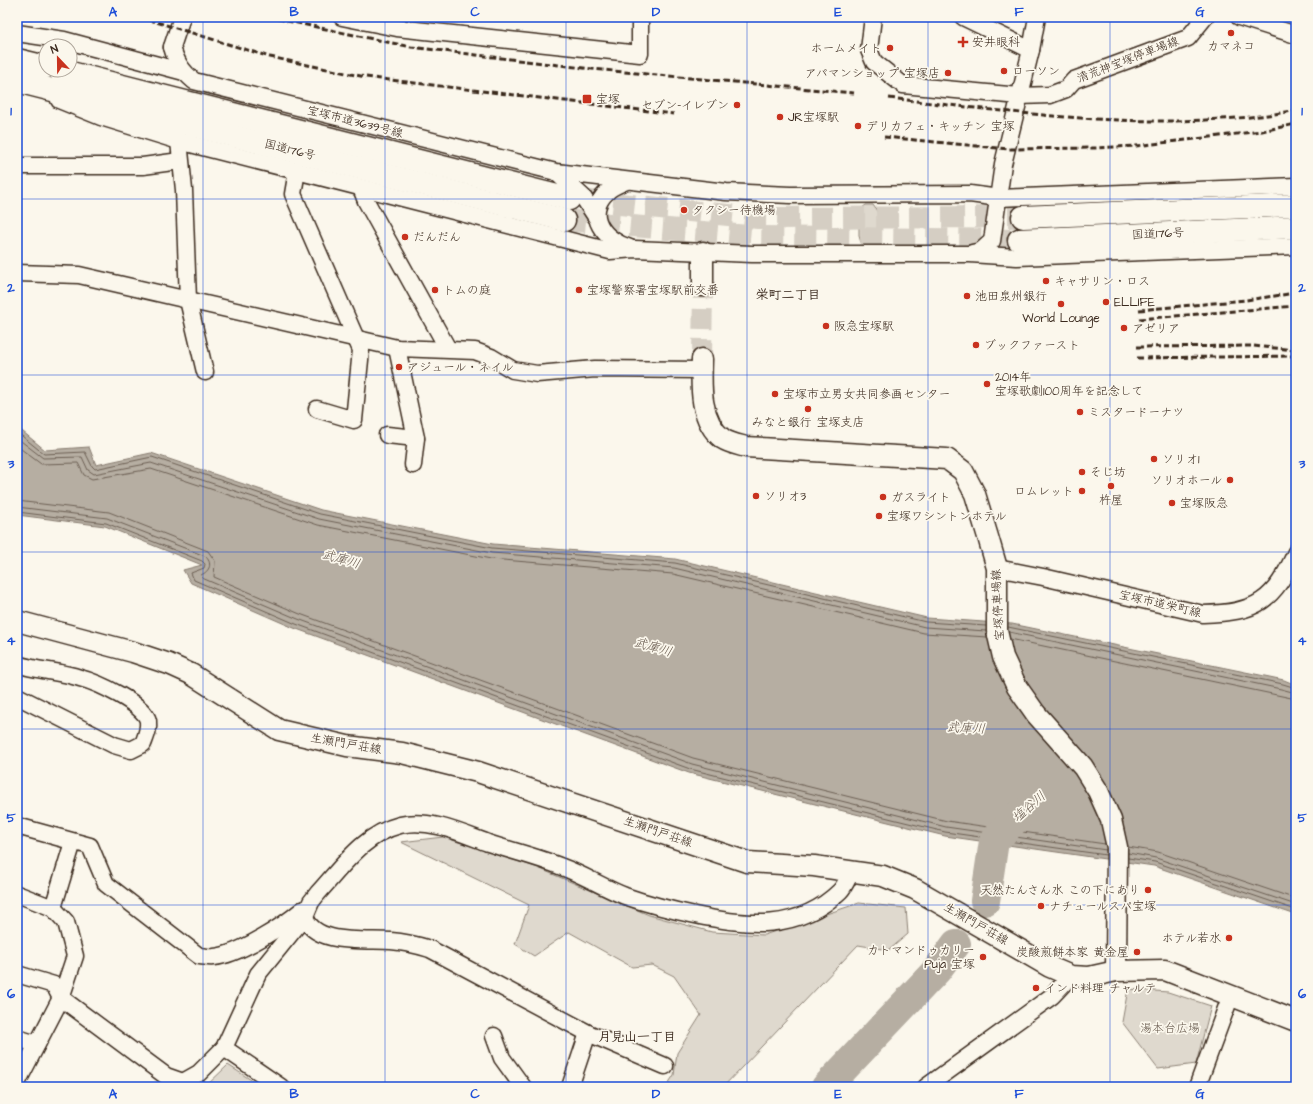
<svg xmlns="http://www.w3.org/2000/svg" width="1313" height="1104" font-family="'Architects Daughter','Klee One',sans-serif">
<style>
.green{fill:#dfd9ce;stroke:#8d8276}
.water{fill:#b6aea2;stroke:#85796d}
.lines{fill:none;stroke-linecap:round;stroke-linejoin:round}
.shore{stroke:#6c5f53;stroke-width:1}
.river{stroke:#b6aea2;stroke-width:30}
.major-tunnel{stroke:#d5cec3;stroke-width:20;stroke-dasharray:20 10;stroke-linecap:butt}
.highway-tunnel{stroke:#d5cec3;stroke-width:22;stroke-dasharray:22 11;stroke-linecap:butt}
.minor-casing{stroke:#3b2a1e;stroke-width:19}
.major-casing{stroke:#3b2a1e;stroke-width:23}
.highway-casing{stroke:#3b2a1e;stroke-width:25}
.minor{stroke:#fbf7ec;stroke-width:16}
.major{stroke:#fbf7ec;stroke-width:20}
.highway{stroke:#fbf7ec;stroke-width:22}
.rail{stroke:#3b2a1e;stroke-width:3;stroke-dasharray:6 3;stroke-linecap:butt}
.grid{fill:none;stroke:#1d4ed8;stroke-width:1;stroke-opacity:0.55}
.poi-dot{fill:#c8321e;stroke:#fbf7ec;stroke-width:1.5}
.labels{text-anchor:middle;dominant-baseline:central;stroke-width:3.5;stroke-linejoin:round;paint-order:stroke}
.poi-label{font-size:12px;fill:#3b2a1e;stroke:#fbf7ec;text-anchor:start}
.street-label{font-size:12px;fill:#3b2a1e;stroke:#fbf7ec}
.park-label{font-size:12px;fill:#64564a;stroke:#fbf7ec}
.neighbourhood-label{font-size:13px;font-weight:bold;fill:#3b2a1e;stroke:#fbf7ec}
.water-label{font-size:13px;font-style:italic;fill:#605246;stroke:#fbf7ec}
.neatline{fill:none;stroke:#1d4ed8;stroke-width:1.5}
.grid-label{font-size:13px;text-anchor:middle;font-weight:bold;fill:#1d4ed8}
</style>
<rect width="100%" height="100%" fill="#fbf7ec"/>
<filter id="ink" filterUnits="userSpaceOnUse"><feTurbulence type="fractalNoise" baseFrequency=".025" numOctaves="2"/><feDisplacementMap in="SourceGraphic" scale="8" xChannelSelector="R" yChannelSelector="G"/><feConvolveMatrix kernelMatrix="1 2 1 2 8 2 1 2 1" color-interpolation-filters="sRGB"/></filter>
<g filter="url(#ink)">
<g class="green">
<path d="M866,205H873C882,216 878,228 873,240L868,243H861L859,236V210Z"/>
<polygon points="443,837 538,868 649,915 712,932 764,935 859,903 906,908 908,934 889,950 858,945 723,1087 666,1087 674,1075 677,1053 701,1015 674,976 652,965 632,967 569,932 534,956 515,944 529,905 401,842"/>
<polygon points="1128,989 1168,992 1211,1006 1196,1064 1158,1069 1122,1022"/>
<polygon points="228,1065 262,1087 205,1087"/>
</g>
<polygon class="water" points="17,427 45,450 89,447 96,465 151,453 321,510 493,544 675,559 927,618 1012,624 1284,680 1296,685 1296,915 1154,866 945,836 689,773 294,628 191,583 183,570 202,565 105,526 17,515"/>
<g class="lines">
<g class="shore">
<polyline points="17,432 44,454 85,452 92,466 95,469 152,457 320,514 492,548 675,563 926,622 986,626"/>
<polyline points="17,438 43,458 82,457 88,470 94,474 151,463 319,519 492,553 674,568 925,627 986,631"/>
<polyline points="17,446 41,464 78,463 84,475 92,479 151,469 318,525 491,559 673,574 924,633 987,637"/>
<polyline points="17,501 109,512 208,551 215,561 214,577 300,614 693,758 947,821 1105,844"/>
<path d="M17,507L107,518L205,556C213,563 210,571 201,575L202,578L298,619L692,764L946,827L1106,850"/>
<polyline points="17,512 106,523 202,561 205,564 204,568 191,573 194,580 296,624 690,769 945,832 1106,855"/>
<polyline points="1008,627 1283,684 1296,688"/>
<polyline points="1009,632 1281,689 1296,693"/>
<polyline points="1010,639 1296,699"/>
<polyline points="1128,847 1158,852 1296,899"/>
<polyline points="1128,853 1156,858 1296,905"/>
<polyline points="1128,858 1155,862 1296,910"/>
</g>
<g class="river">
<polyline points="985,901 994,841 1021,813"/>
<polyline points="826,1087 937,970 956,944"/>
</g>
<polyline class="major-tunnel" points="702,359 703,286"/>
<g class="highway-tunnel">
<polyline points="580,200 758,218 1023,217"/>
<polyline points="564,220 760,237 1019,240"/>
</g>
<g class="minor-casing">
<g id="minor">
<polyline points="342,17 397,28 640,54 640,17"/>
<polyline points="873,17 869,50 874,62 903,85 1019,96 1050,95 1066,89 1074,80 1188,38 1205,17"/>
<polyline points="963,17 1031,50 1003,164 992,241 981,251 972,253"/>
<polyline points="1239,17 1296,35"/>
<polyline points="17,33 64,40 184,72"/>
<path d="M172,47C176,62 182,71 194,81L556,172L726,192L790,195L970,194L999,198L1296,186"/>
<polyline points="172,47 182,17"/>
<polyline points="1031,50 1037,17"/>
<polyline points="59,100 101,117 179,141 610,251 635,249 752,254 970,254 1017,257 1296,246"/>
<polyline points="179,141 184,190 188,300 205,372"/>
<polyline points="17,166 143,166 180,161"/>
<polyline points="297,171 293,194 361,350 354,420 317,409"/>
<polyline points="557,173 583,197 596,217"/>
<path d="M626,181C620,184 611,187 607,192C583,215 605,241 630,248"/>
<polyline points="361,188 366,201 448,349"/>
<polyline points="17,273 79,275 397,348 475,351 491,357 513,370 537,374 595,369 702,370"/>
<polyline points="397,348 416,438 413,465"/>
<polyline points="387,435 416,438"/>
<path d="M997,568L1043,577L1203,614C1257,613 1274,601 1296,552"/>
<path d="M17,664C37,671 60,671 80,678C96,682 145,704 148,721C149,730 146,736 143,744L131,750L114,745L17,696"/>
<path d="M17,826L90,846L106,884L199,956C204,956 209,958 214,957C239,955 283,926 302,910"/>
<polyline points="17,894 53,908 66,922 75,956 61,998 17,1083"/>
<polyline points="53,908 73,842"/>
<path d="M305,916C313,946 367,939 391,941C405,942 417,945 430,949L588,1033L665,1066"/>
<polyline points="17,974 54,985 61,998 166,1076 183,1082"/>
<polyline points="494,1036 502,1058 523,1087"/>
<polyline points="17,1038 37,1044"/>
<polyline points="224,1048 281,1087"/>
<path d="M179,1087L183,1082L199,1073L224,1048L258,974L305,916L311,902L318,893C342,867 364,834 400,825C429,818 461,833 488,843C512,851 538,857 562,867C584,875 604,888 625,896C648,904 671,910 695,915C747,926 798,932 840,891C845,886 848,877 852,871"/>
<polyline points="570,1087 588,1033"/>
<polyline points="926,1087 1052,996 1071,976"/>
<polyline points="1197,1087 1231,995"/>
</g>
</g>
<g class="major-casing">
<g id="major">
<polyline points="703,286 703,252"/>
<path d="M702,359C701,385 699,421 723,439C729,443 739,445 746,447L947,459L963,471L975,494L988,537L997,568V631L1003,657L1017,687L1036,714L1083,767L1098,791L1111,820L1117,847L1116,971"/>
<polyline points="17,621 133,652 169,664 191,674 279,730 347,746 402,753 478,772 747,862 814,866 883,876 915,889 1050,967 1071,976 1089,977 1116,971 1165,970 1296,1021"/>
</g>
</g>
<g class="highway-casing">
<g id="highway">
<polyline points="17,60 46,67"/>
<polyline points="59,70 569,199"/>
<polyline points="17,81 564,220"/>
<polyline points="1023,217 1296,205"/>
<polyline points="1019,240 1296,227"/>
</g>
</g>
<use href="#minor" class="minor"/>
<use href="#major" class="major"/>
<use href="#highway" class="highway"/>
<g class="rail">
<polyline points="140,17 270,57 365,77 674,114"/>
<polyline points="269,17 411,47 592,69 854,93"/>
<path d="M889,98C994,110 1099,125 1206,120C1237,118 1265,117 1296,110"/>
<polyline points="884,137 1008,149 1094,148 1136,146 1262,131 1296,124"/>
<polyline points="1139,310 1246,300 1296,293"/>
<polyline points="1139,319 1296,306"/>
<polyline points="1137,347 1253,346 1296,350"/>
<polyline points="1137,358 1296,356"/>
</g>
</g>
</g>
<path class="grid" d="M203,17V1087M385,17V1087M566,17V1087M747,17V1087M928,17V1087M1110,17V1087M17,199H1296M17,375H1296M17,552H1296M17,729H1296M17,905H1296"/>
<g class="poi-dot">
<circle cx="1231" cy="33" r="4"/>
<path d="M961 36h4v4h4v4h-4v4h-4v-4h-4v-4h4z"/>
<circle cx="890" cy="48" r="4"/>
<circle cx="1004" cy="71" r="4"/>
<circle cx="948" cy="73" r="4"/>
<rect x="582" y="94" width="10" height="10" rx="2"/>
<circle cx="737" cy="105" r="4"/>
<circle cx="780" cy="117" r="4"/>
<circle cx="858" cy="126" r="4"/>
<circle cx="684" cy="210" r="4"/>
<circle cx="405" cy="237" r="4"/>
<circle cx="1046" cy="281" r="4"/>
<circle cx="435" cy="290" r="4"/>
<circle cx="579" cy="290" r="4"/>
<circle cx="967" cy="296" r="4"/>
<circle cx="1106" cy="302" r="4"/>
<circle cx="1061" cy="304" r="4"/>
<circle cx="826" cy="326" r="4"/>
<circle cx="1124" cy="328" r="4"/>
<circle cx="976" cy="345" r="4"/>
<circle cx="399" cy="367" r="4"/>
<circle cx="987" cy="384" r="4"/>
<circle cx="775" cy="394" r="4"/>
<circle cx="808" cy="409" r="4"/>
<circle cx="1080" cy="412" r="4"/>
<circle cx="1154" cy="459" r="4"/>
<circle cx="1082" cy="472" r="4"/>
<circle cx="1230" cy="480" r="4"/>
<circle cx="1111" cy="486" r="4"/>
<circle cx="1082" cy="491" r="4"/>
<circle cx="756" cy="496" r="4"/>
<circle cx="883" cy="497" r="4"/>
<circle cx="1172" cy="503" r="4"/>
<circle cx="879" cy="516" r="4"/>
<circle cx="1148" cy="890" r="4"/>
<circle cx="1041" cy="906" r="4"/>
<circle cx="1229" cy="938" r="4"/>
<circle cx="1137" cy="952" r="4"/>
<circle cx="983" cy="957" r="4"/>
<circle cx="1036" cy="988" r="4"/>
</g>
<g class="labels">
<g class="poi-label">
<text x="972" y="42">安井眼科</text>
<text x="1231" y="46" text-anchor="middle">カマネコ</text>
<text x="882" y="48" text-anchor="end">ホームメイト</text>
<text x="1012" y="71">ローソン</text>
<text x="940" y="73" text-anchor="end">アパマンショップ 宝塚店</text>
<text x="596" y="99">宝塚</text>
<text x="729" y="105" text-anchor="end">セブン-イレブン</text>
<text x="788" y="117">JR宝塚駅</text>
<text x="866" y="126">デリカフェ・キッチン 宝塚</text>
<text x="692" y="210">タクシー待機場</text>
<text x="413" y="237">だんだん</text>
<text x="1054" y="281">キャサリン・ロス</text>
<text x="443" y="290">トムの庭</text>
<text x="587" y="290">宝塚警察署宝塚駅前交番</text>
<text x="975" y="296">池田泉州銀行</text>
<text x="1114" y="302">ELLIFE</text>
<text x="1061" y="318" text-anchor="middle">World Lounge</text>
<text x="834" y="326">阪急宝塚駅</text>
<text x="1132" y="328">アゼリア</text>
<text x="984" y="345">ブックファースト</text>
<text x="407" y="367">アジュール・ネイル</text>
<text x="995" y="377">2014年<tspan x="995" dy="14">宝塚歌劇100周年を記念して</tspan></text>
<text x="783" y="394">宝塚市立男女共同参画センター</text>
<text x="1088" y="412">ミスタードーナツ</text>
<text x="808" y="422" text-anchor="middle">みなと銀行 宝塚支店</text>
<text x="1162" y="459">ソリオ1</text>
<text x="1090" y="472">そじ坊</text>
<text x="1222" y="480" text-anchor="end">ソリオホール</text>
<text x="1074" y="491" text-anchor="end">ロムレット</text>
<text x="764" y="496">ソリオ3</text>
<text x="891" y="497">ガスライト</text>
<text x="1111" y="500" text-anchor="middle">杵屋</text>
<text x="1180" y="503">宝塚阪急</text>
<text x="887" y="516">宝塚ワシントンホテル</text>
<text x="1140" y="890" text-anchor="end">天然たんさん水 この下にあり</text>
<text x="1049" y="906">ナチュールスパ宝塚</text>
<text x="1221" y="938" text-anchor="end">ホテル若水</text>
<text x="975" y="950" text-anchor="end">カトマンドゥカリー<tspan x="975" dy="14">Puja 宝塚</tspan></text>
<text x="1129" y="952" text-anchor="end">炭酸煎餅本家 黄金屋</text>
<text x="1044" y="988">インド料理 チャルテ</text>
</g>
<g class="street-label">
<text transform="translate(1128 60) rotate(-21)">清荒神宝塚停車場線</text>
<text transform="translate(355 122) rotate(14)">宝塚市道3639号線</text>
<text transform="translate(290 150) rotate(14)">国道176号</text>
<text transform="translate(1158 234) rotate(-3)">国道176号</text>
<text transform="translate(1160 604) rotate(13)">宝塚市道栄町線</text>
<text transform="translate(998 605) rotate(-93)">宝塚停車場線</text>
<text transform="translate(346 744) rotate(10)">生瀬門戸荘線</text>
<text transform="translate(658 832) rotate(19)">生瀬門戸荘線</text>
<text transform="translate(976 924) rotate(30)">生瀬門戸荘線</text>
</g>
<g class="park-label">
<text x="1170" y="1028">湯本台広場</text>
</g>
<g class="neighbourhood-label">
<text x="788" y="295">栄町二丁目</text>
<text x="637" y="1037">月見山一丁目</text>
</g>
<g class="water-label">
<text transform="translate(341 559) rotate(16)">武庫川</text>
<text transform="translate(653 647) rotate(16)">武庫川</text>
<text transform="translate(966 728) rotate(3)">武庫川</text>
<text transform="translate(1029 807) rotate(-41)">塩谷川</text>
</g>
</g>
<rect width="1313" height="1104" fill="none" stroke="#fbf7ec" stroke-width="44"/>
<g transform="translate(58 58) rotate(338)"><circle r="19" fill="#fbf7ec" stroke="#aea59a"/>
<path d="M0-3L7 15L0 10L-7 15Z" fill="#c8321e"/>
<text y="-6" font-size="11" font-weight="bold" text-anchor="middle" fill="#3b2a1e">N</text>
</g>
<rect x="22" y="22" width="1269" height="1060" class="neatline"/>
<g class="grid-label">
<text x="113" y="16">A</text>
<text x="294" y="16">B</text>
<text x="475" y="16">C</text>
<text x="656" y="16">D</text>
<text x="838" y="16">E</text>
<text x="1019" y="16">F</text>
<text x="1200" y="16">G</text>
<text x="11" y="115">1</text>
<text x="1302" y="115">1</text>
<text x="11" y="292">2</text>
<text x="1302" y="292">2</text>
<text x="11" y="468">3</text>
<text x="1302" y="468">3</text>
<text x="11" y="645">4</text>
<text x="1302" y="645">4</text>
<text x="11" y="822">5</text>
<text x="1302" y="822">5</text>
<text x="11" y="998">6</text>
<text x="1302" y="998">6</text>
<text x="113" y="1098">A</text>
<text x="294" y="1098">B</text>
<text x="475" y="1098">C</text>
<text x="656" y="1098">D</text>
<text x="838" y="1098">E</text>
<text x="1019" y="1098">F</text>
<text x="1200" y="1098">G</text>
</g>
</svg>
